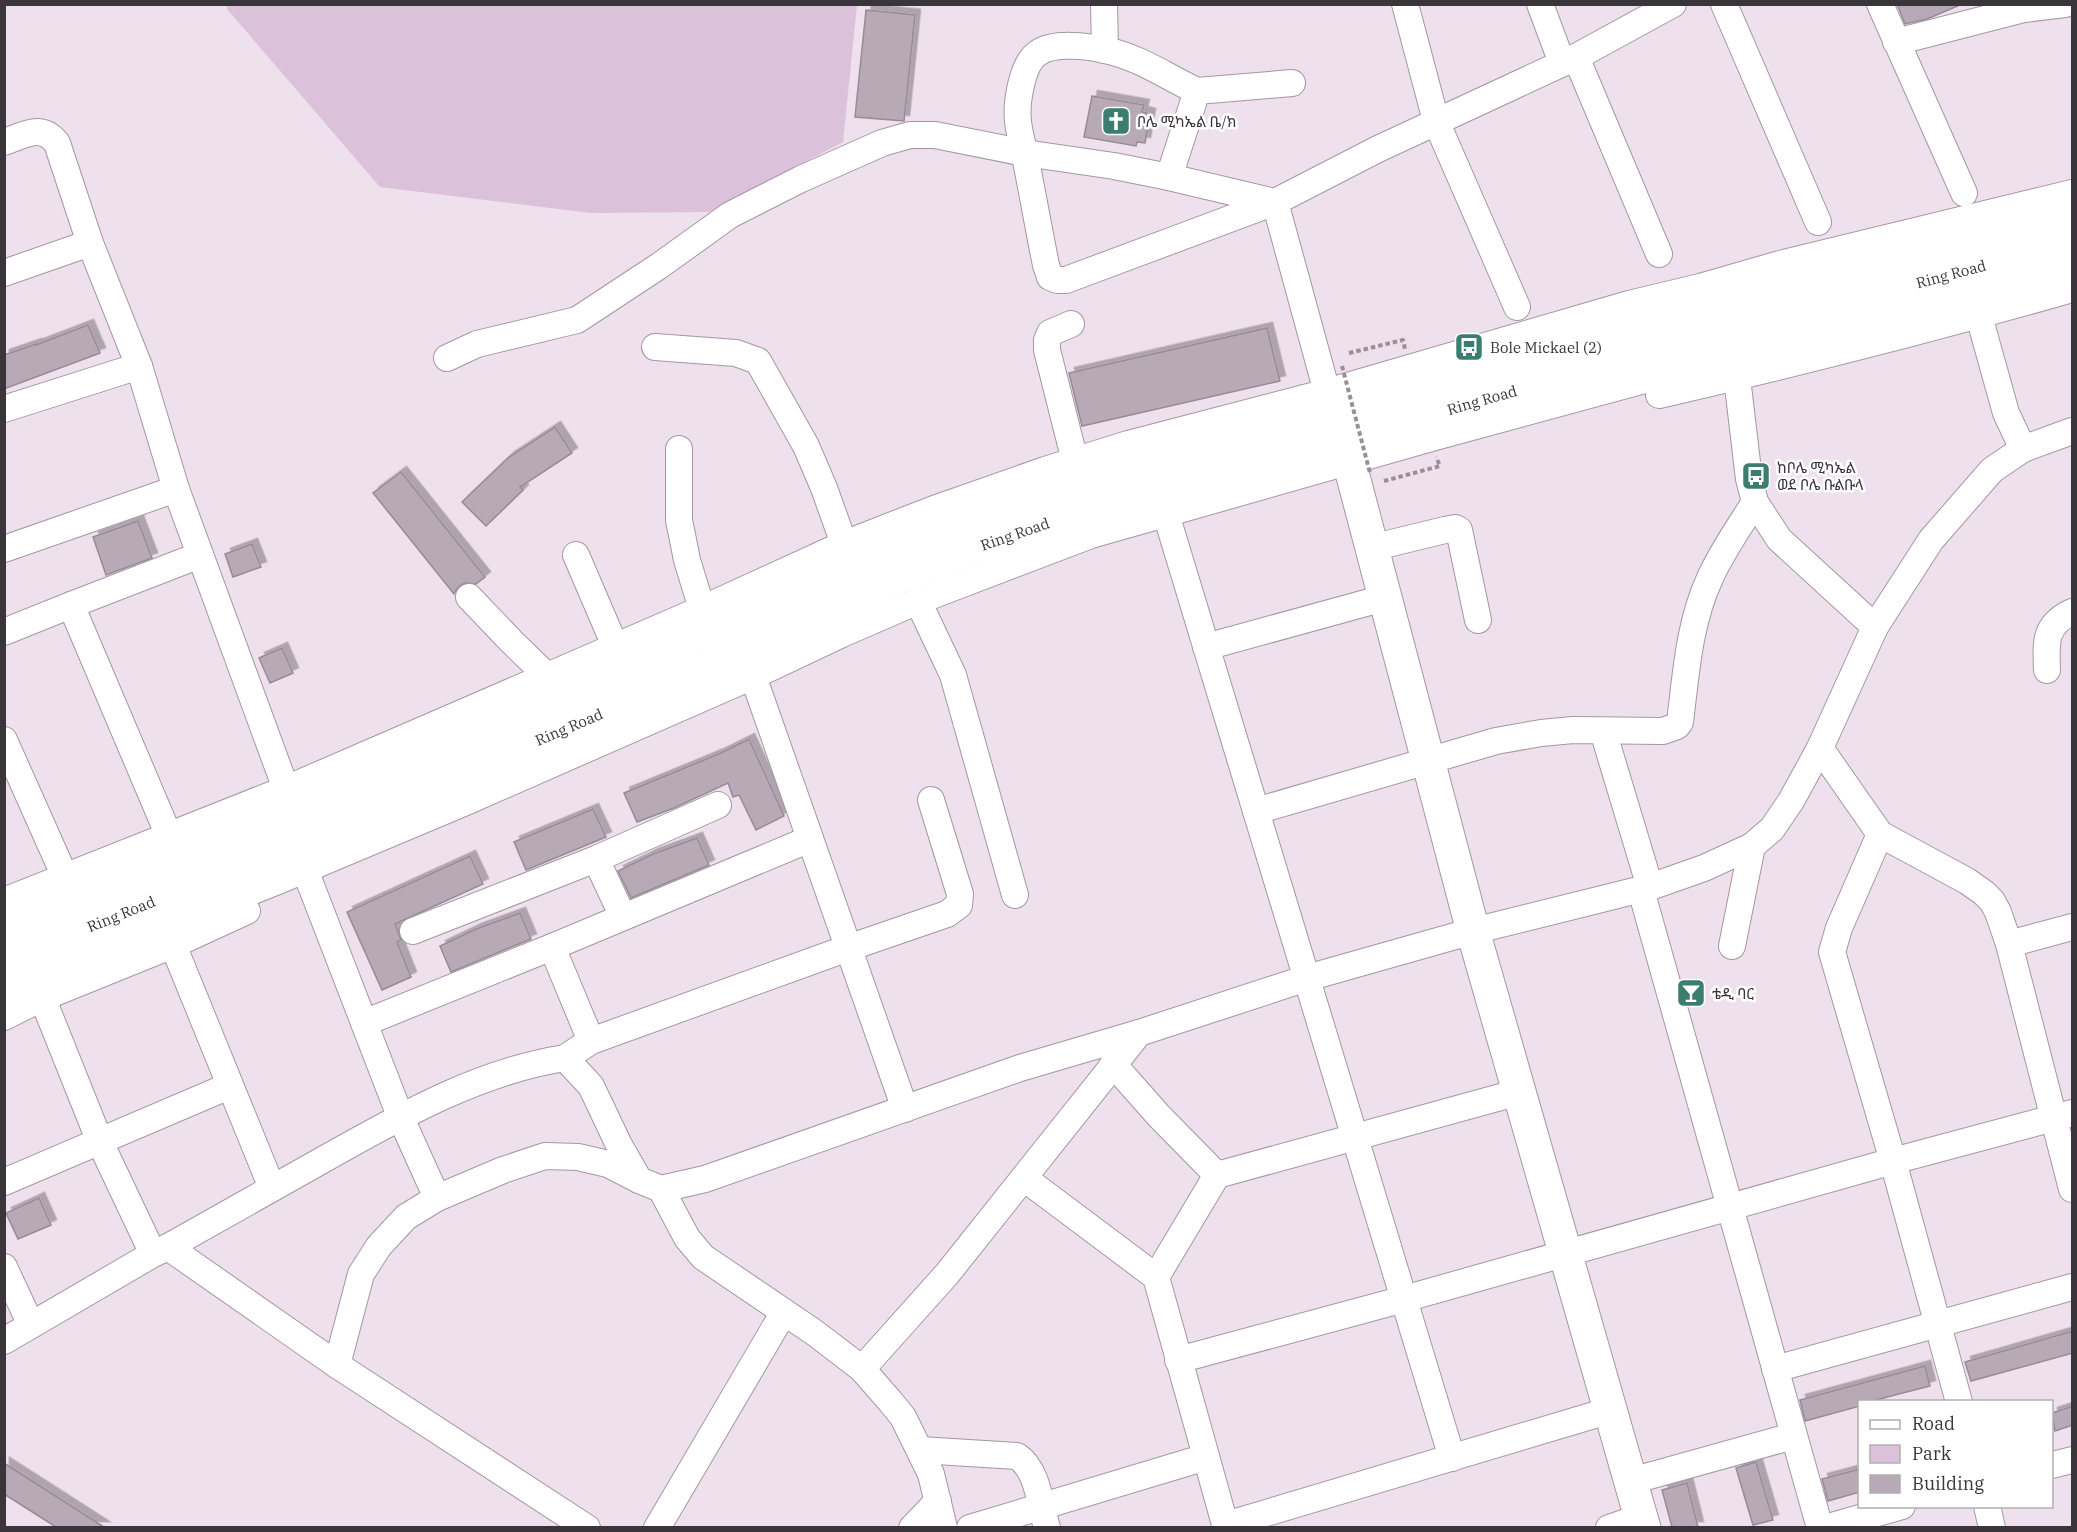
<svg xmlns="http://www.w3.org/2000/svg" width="2077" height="1532" font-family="'IBM Plex Serif','Noto Sans Ethiopic',serif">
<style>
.green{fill:#dcc1db}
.building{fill:#b7aab6;stroke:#978b96;stroke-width:1.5;filter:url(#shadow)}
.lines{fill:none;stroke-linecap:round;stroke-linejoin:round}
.minor-casing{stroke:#a497a3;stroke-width:28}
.major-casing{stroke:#a497a3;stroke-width:35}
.highway-casing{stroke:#a497a3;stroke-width:35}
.path{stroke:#998f99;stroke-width:4;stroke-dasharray:4.5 3;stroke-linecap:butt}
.minor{stroke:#fff;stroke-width:26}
.major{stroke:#fff;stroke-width:33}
.highway{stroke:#fff;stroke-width:33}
.path-bridge{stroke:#998f99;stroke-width:4;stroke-dasharray:4.5 3;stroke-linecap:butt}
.labels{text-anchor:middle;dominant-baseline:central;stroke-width:5;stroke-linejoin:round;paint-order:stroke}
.poi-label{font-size:15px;fill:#3a353a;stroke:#fff;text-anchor:start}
.street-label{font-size:15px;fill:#3a353a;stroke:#fff}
</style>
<defs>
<filter id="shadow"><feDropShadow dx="5.5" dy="-5.5" stdDeviation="0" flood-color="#0004"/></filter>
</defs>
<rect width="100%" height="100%" fill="#eee0ed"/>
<polygon class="green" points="227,5 857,5 843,142 709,212 591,213 380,187 227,9"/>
<g class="building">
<polygon points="1897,4 1960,4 1960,5 1927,19 1905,24"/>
<polygon points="866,10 915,15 904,121 855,117"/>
<polygon points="1092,96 1144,105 1142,112 1150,114 1145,143 1137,142 1136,146 1084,137"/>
<polygon points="88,325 100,353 4,389 4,355 36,344 36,345"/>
<polygon points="1267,328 1280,381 1082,426 1069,373"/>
<polygon points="555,427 572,453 520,487 523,490 486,526 462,502 509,457"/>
<polygon points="401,472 485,577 476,584 465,583 458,587 454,594 373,493"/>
<polygon points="138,521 152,558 106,575 93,537"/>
<polygon points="252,544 261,567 233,577 225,554"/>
<polygon points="282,648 293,673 270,683 259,658"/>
<polygon points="749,739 784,816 756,830 739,795 733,797 728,783 674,808 637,822 624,793 721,753"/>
<polygon points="593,809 606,837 526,870 514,842"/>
<polygon points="697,838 709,865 631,898 618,871 653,854"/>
<polygon points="470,856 483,884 395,924 401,940 397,942 411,977 382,990 347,912"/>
<polygon points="520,913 531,939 451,972 440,946 476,929"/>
<polygon points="39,1198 51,1225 18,1239 6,1213"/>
<polygon points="2073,1331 2073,1353 1971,1381 1965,1362"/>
<polygon points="1925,1366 1930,1386 1872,1401 1860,1401 1860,1406 1805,1421 1800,1400"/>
<polygon points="2073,1406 2073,1425 2055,1431 2052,1413"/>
<polygon points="1756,1462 1773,1520 1753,1525 1736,1468"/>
<polygon points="4,1463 104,1527 56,1527 4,1494"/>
<polygon points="1860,1469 1860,1492 1828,1501 1822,1479"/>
<polygon points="1687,1483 1698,1527 1672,1527 1662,1490"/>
</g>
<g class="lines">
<g class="minor-casing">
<g id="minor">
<polyline points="1104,4 1105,50"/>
<polyline points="1405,4 1436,121 1517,307"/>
<polyline points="1540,4 1562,63"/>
<polyline points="1724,4 1818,222"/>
<polyline points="1880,4 1964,193"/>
<polyline points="1896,42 2024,9 2065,4"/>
<polyline points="1576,57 1659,254"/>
<path d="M1197,91C1167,77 1139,57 1105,50C1088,46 1053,42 1038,53C1022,63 1016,103 1018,121C1019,134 1024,148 1026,161C1033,196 1039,231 1046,265L1050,277L1057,280H1066L1275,202L1378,149L1576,57L1673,4"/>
<path d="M4,142C25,135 41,123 57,143L90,243L139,366L176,489L286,789"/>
<polyline points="1169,177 1197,91 1292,83"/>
<polyline points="1275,202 1327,392"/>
<polyline points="4,273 90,243"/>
<polyline points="1979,316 2006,413 2023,449"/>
<polyline points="1071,324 1050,333 1047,340 1047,350 1075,461"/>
<polyline points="655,347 736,353 758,361 806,446 824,488 844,544"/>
<polyline points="447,358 477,344 577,320 659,266 730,215 801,179 882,143 910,135 935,135 1025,153 1114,166 1169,177 1275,202"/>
<polyline points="1737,378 1749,479 1755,502 1779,539 1875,627"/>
<path d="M1659,395C1798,363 1936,328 2072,289"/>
<polyline points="4,409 139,366"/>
<polyline points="679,449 679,520 687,560 702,609"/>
<polyline points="1166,514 1452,1458"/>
<polyline points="1371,548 1445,530 1455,528 1459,530 1478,620"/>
<polyline points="4,549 176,489"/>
<polyline points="576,555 615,646"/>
<polyline points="469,597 511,641 547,676"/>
<polyline points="918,601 953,675 1015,895"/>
<polyline points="71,605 200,555"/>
<polyline points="4,632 71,605 169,836"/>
<polyline points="1206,647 1384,598"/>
<path d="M2047,670C2046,642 2044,625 2072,612"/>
<polyline points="753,676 905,1109"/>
<polyline points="1603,731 1650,887"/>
<polyline points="4,740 65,877"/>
<polyline points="1820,748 1880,834 1967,881 1984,893 1992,901 1998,912 2009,944 2072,1189"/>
<path d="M1256,811L1496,741L1541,733L1573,730L1663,731L1677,726L1680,722C1686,674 1689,623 1710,578C1722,551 1740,526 1755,502"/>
<polyline points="1880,834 1839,928 1832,952 1893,1161 1959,1402"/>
<polyline points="596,859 623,917"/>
<polyline points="305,870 400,1116 437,1198"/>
<polyline points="1641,890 1820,1528"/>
<polyline points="4,901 286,789 702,609 844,544 934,509 1045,470 1128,444 1327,392 1629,304 1700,287 1780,264 2072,193"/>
<polyline points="167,930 272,1188"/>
<polyline points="413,931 596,859 718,805"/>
<polyline points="2009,944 2072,927"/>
<polyline points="1732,946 1752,846"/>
<polyline points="552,947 591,1041"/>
<polyline points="36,982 100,1142 153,1254"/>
<polyline points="4,993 53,971 278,881 468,801 753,676 842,634 918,601 1091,535 1435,437 2072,264"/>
<polyline points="4,1017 42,998 173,945 247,911"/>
<polyline points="364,1023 552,947 810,839"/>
<polyline points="565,1058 591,1041 848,948 947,914 959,905 960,894 931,800"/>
<polyline points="1113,1064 1159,1116 1217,1175"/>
<polyline points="1024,1178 1156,1277 1226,1528"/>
<polyline points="4,1182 229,1086"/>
<polyline points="661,1189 687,1238 703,1257 815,1333 862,1369 890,1401 903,1417 931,1474 944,1528"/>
<polyline points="168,1247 337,1365 587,1528"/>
<polyline points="4,1267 31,1325"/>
<polyline points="1156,1277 1217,1175 1519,1092"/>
<path d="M4,1341L153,1254L168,1247C224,1216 279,1184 335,1153C408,1112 482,1071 565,1058L591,1086L619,1145L639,1180L661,1189L705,1179L1020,1068L1139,1033L1307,978L1473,931L1650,887L1704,868L1752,846L1772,829L1791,801L1820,748L1875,627L1931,540L1992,470L2023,449L2072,431"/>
<polyline points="1178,1360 1404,1299 1893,1161 2072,1113"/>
<polyline points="337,1365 361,1274 379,1246 406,1217 437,1198 503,1170 545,1156 578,1157 608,1164 639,1180"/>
<polyline points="862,1369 947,1274 1139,1033"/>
<polyline points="1775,1369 2072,1287"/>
<path d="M920,1450L1017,1456C1038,1470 1040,1504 1047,1528"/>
<polyline points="2052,1465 2072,1460"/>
<polyline points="1631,1481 1793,1436"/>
<polyline points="1987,1506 1992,1528"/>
<polyline points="1226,1525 1611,1410"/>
<polyline points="657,1528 784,1312"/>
<polyline points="912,1528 938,1501"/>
<polyline points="970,1528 1206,1457"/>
<polyline points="1609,1528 1641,1517"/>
<polyline points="1825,1528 1902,1506"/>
</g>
</g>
<g class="major-casing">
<polyline id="major" points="1349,461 1473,931 1644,1528"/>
</g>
<g class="highway-casing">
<g id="highway">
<polyline points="4,928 326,800 810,586 908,545 1039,499 1137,466 1468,374 1552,348 2072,210"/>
<polyline points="4,962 297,843 710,666 899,577 1007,536 1119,498 1308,446 1482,401 1563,376 2072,242"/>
</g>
</g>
<g class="path">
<polyline points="1349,353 1403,340 1405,349"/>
<polyline points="1384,481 1440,466 1436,457"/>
</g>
<use href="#minor" class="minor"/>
<use href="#major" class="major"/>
<use href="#highway" class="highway"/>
<polyline class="path-bridge" points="1342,366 1370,473"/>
</g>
<defs>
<g id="church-square" transform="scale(1.5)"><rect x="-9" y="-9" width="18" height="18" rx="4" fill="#3b7e70" stroke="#fff"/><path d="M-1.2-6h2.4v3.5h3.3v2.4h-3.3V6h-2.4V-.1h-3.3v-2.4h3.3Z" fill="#fff"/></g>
<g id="bus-square" transform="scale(1.5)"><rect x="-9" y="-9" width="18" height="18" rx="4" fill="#3b7e70" stroke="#fff"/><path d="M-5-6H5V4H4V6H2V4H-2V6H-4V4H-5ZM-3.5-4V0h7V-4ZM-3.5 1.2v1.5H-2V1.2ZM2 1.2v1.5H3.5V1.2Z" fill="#fff"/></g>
<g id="bar-square" transform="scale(1.5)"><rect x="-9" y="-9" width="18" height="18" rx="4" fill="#3b7e70" stroke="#fff"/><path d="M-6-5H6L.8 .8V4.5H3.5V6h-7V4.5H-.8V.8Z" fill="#fff"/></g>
</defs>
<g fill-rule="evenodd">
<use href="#church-square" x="1116" y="121"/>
<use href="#bus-square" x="1469" y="347"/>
<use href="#bus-square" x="1756" y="476"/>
<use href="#bar-square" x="1691" y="993"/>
</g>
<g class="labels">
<g class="poi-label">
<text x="1137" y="121">ቦሌ ሚካኤል ቤ/ክ</text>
<text x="1490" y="347">Bole Mickael (2)</text>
<text x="1777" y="467">ከቦሌ ሚካኤል<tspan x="1777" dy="17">ወደ ቦሌ ቡልቡላ</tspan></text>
<text x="1712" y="993">ቴዲ ባር</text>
</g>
<g class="street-label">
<text transform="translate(1951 274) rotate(-15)">Ring Road</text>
<text transform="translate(1482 400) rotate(-16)">Ring Road</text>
<text transform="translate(1015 534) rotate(-19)">Ring Road</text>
<text transform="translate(569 727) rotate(-23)">Ring Road</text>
<text transform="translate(121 914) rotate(-22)">Ring Road</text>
</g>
</g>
<rect width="2077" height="1532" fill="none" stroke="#3a353a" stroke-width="12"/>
<rect x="1858" y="1400" width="195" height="108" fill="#ffffff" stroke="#b0aeb0" stroke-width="1.5"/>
<rect x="1870" y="1420" width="30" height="9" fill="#ffffff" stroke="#b0aeb0" stroke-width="1.5"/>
<text x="1912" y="1430" font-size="18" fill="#3a353a">Road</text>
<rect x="1870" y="1445" width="30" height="18" fill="#dcc1db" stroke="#b0aeb0" stroke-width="1.5"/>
<text x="1912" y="1460" font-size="18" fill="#3a353a">Park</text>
<rect x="1870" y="1475" width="30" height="18" fill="#b7aab6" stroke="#b0aeb0" stroke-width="1.5"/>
<text x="1912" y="1490" font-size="18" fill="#3a353a">Building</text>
</svg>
